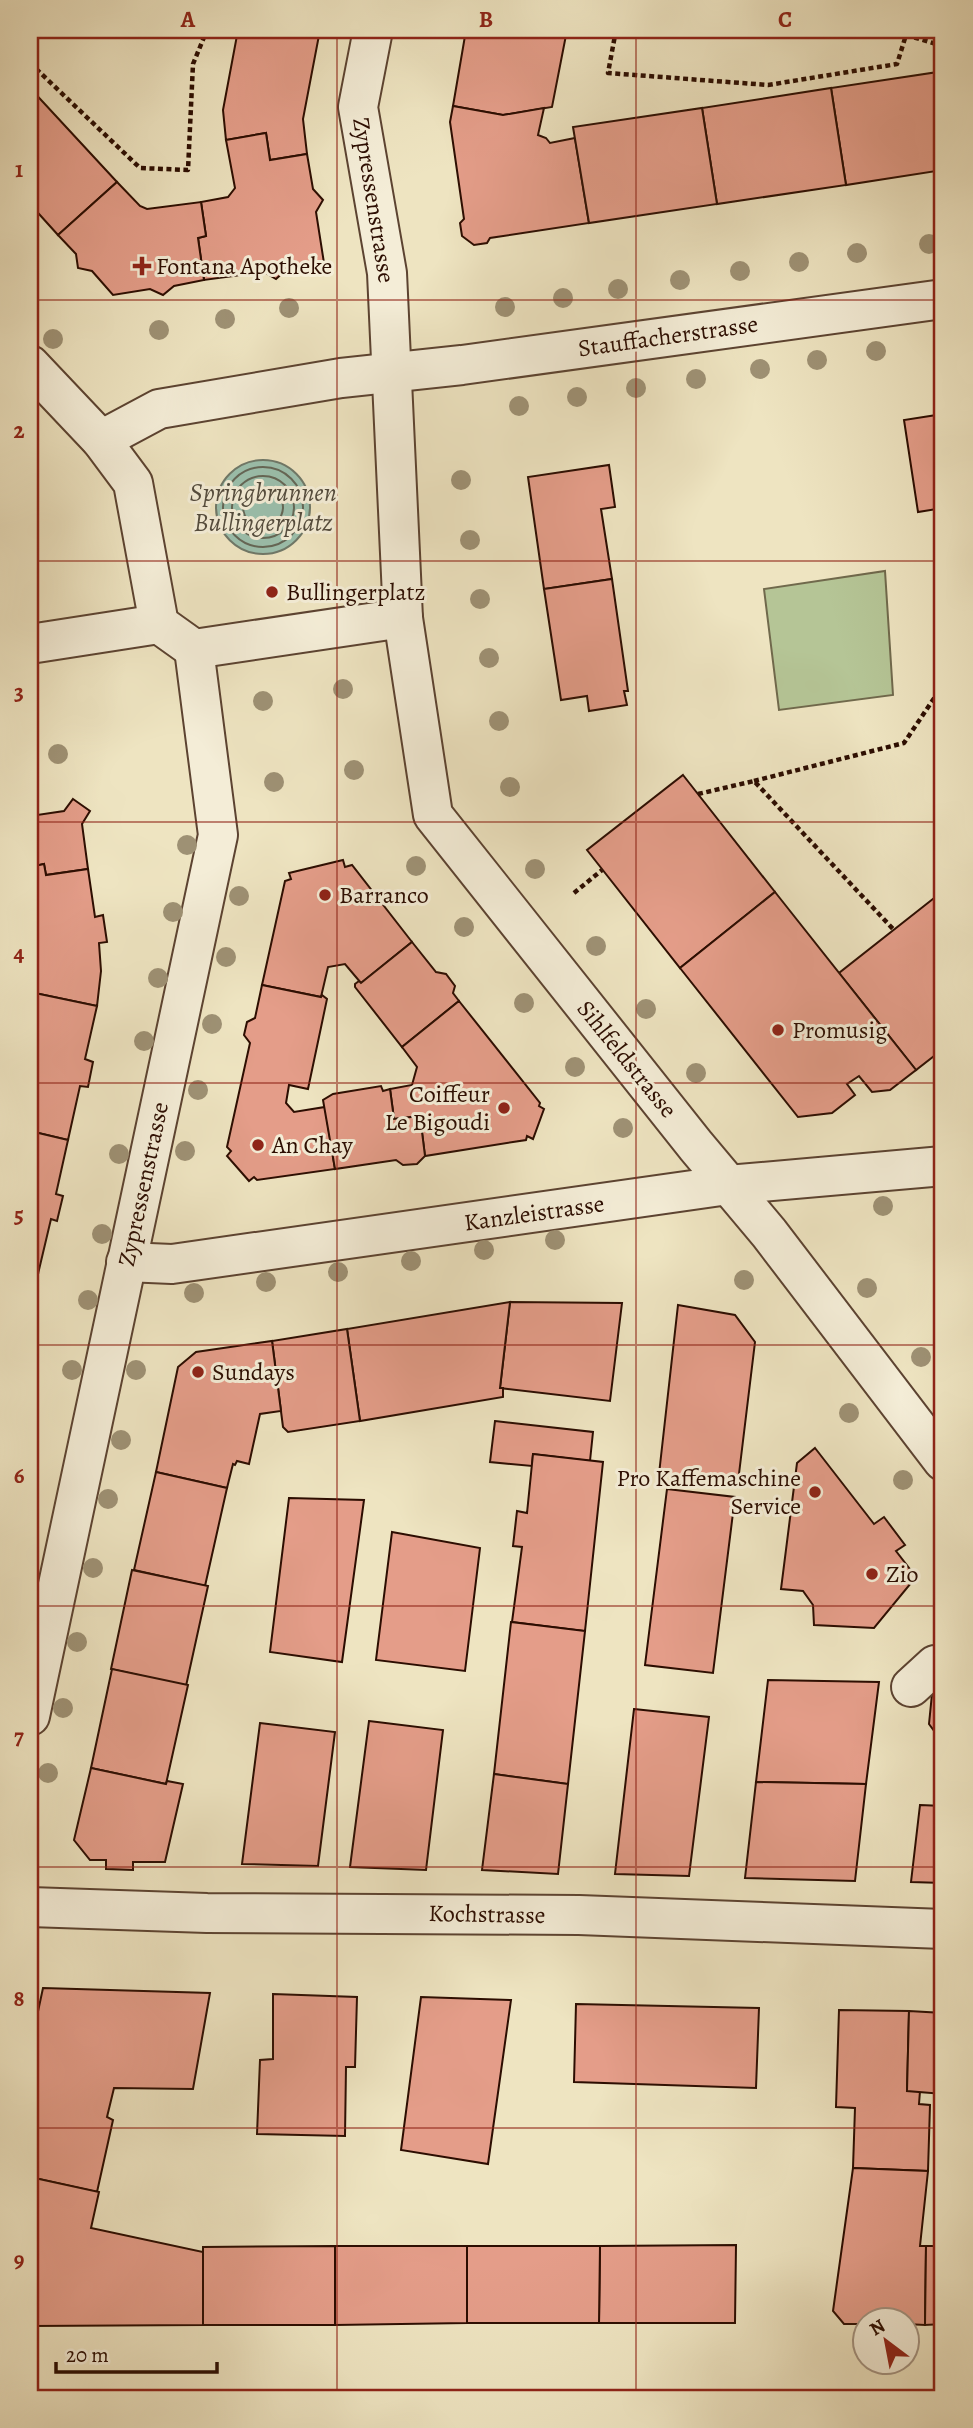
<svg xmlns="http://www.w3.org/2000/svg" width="973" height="2428" font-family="Alegreya,serif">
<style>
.green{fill:#b5c596;stroke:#70694c;stroke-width:2}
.water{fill:#9bbfac;stroke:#6f7868;stroke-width:2}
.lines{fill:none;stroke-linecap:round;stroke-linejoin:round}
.shore{stroke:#646656;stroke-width:2}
.building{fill:#e49d89;stroke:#2c0d01;stroke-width:2}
.minor-casing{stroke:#5c4331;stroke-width:42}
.path{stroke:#2c0d01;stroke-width:4.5;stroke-dasharray:5 3.5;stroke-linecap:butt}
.minor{stroke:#f4edd7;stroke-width:38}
.tree{fill:#9e9174}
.grid{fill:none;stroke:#8f2418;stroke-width:2;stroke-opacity:0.55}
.poi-dot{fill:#8f2418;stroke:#f4edd7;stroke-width:2.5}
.labels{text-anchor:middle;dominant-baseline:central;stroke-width:6;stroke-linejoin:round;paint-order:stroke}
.street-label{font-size:24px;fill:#2c0d01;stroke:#f4edd7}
.poi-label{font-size:24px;fill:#2c0d01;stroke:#f4edd7;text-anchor:start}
.water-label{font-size:26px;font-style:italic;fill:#534b3d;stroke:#f4edd7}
.neatline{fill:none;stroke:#8f2418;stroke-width:2.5}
.grid-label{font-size:23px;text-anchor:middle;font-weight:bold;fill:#8f2418}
</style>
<rect width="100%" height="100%" fill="#eee4c1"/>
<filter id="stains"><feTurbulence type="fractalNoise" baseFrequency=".00286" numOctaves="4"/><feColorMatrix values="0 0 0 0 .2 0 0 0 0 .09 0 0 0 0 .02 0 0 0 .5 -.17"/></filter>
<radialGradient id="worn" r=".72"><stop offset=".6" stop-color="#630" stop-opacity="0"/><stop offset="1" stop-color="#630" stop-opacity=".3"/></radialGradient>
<polygon class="green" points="885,571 893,695 779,710 764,589"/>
<circle class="water" cx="263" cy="507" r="47"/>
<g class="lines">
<g class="shore">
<circle cx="263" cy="507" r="40"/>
<circle cx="263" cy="507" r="31"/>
<circle cx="263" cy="507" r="20"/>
</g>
</g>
<g class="building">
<polygon points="238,30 320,30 303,119 307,154 270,160 266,133 226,140 223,110"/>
<polygon points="466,30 567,30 552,107 503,115 453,106"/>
<polygon points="938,72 943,105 943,170 846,185 831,88"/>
<polygon points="30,88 117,182 58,235 30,204"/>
<polygon points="831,88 846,185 717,204 702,108"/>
<polygon points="453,106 503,115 544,108 538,135 546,138 550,143 575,138 589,223 490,238 487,243 474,245 462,236 460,223 464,219 450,122"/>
<polygon points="702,108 717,204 589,223 573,127"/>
<polygon points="266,133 270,160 307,154 313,189 323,200 316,212 324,263 287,269 276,279 264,272 204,280 198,238 206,236 201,202 228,197 235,188 226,140"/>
<polygon points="117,182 140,206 147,209 201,202 206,236 198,238 204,280 174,286 163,295 150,289 113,295 92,271 78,268 76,254 58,235"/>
<polygon points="943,414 943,508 918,512 904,420"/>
<polygon points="609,465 615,507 601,509 612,579 544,589 528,477"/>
<polygon points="612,579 628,691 624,691 627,705 589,711 587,696 561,700 544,589"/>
<polygon points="683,775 775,892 680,968 587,850"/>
<polygon points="73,799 90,811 82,824 88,869 46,875 44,864 30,867 30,816 64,811"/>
<polygon points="343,860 345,867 352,865 412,942 361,983 345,964 328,967 321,997 262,985 285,881 291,879 289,873"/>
<polygon points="44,864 46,875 88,869 95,917 103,915 107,942 99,943 101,971 97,1006 30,992 30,867"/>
<polygon points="943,891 943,1049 916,1070 839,973"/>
<polygon points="775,892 916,1070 890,1090 872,1092 859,1076 847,1084 855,1095 832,1113 798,1117 680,968"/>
<polygon points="412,942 436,972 446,974 455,986 453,993 459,1001 402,1047 355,987 355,984 359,981 361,983"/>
<polygon points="262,985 321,997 322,995 327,999 308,1089 289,1085 286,1103 294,1112 325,1107 335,1169 257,1180 254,1177 249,1181 227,1156 231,1151 227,1147 250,1043 244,1035 247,1022 255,1018"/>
<polygon points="30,992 97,1006 85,1059 93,1062 88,1087 80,1086 68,1140 30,1131"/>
<polygon points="459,1001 540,1103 539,1106 544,1109 533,1139 527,1136 526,1140 425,1156 420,1116 394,1119 390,1089 412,1085 417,1067 402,1047"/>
<polygon points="381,1086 383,1091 390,1089 394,1119 420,1116 425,1156 417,1164 403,1165 396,1160 335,1169 323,1100 333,1094"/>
<polygon points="30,1131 68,1140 56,1194 63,1196 57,1221 51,1219 38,1274 30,1272"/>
<polygon points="30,1272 38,1274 30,1312"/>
<polygon points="510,1302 622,1303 610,1401 500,1388"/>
<polygon points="510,1302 500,1388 503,1388 503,1397 360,1421 347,1329"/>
<polygon points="678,1305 735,1315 755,1342 738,1482 659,1474"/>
<polygon points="347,1329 360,1421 288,1432 283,1427 272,1341"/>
<polygon points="272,1341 281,1411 260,1414 249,1464 237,1461 235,1465 233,1464 227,1488 156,1472 178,1367 196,1352"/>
<polygon points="495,1421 593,1432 590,1461 533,1454 532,1466 490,1462"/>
<polygon points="815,1448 874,1524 884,1517 905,1545 896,1551 916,1577 874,1628 814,1625 813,1605 803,1591 781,1589 797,1463"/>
<polygon points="533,1454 603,1462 585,1631 512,1622 522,1547 513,1546 517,1511 527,1513"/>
<polygon points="156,1472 227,1488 205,1586 134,1570"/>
<polygon points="667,1489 735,1497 713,1673 645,1665"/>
<polygon points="289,1498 364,1500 342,1662 270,1652"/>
<polygon points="392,1532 480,1548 465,1671 376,1660"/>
<polygon points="132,1570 208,1586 186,1686 111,1669"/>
<polygon points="511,1622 585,1631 568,1784 494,1774"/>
<polygon points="112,1669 188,1685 166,1784 91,1768"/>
<polygon points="768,1680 879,1682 866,1784 756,1782"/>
<polygon points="943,1685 943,1743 929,1724 932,1694"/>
<polygon points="634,1709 709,1717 689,1876 615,1874"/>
<polygon points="369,1721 443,1730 426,1870 350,1867"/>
<polygon points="260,1723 335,1732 318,1866 242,1864"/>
<polygon points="91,1768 166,1784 167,1781 183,1784 165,1862 133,1862 133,1870 106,1869 106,1860 90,1860 74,1840"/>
<polygon points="494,1774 568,1784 558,1874 482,1870"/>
<polygon points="756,1782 866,1784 855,1881 745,1878"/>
<polygon points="920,1805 943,1806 943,1883 911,1882"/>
<polygon points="43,1988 210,1993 193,2089 114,2088 107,2117 113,2120 97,2192 30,2177 30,2049"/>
<polygon points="273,1994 357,1997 355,2067 346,2067 345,2136 257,2134 260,2060 273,2059"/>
<polygon points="421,1997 511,2000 488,2164 401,2150"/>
<polygon points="576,2004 759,2008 756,2088 574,2082"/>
<polygon points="839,2010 909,2011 907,2091 920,2091 919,2104 930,2105 928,2171 853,2168 855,2108 836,2107"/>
<polygon points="909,2011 943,2013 943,2094 907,2091"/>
<polygon points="853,2168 928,2171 920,2246 926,2246 925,2325 906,2324 906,2320 864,2320 864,2324 844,2324 833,2311"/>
<polygon points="30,2177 99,2192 91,2228 203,2252 203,2325 30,2326"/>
<polygon points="736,2245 735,2323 599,2323 600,2246"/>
<polygon points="335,2246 467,2246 467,2323 335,2325"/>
<polygon points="335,2246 335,2325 203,2325 203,2247"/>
<polygon points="467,2246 600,2246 599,2323 467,2323"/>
<polygon points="926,2246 943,2246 943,2324 925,2325"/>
</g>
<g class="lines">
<g class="minor-casing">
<g id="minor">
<polyline points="30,365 101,440 133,483 159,624 194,649 403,618 387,273 358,107 373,30"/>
<polyline points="101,440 159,409 341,378 462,365 943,299"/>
<polyline points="403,618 433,815 696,1146 769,1233 943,1461"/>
<polyline points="30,644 159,624"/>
<polyline points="126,1262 172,1264 728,1185 943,1166"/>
<polyline points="911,1687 935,1665"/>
<polyline points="30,1716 218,835 194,649"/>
<polyline points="30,1907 207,1913 579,1915 943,1929"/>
</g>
</g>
<g class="path">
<polyline points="616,30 608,73 768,85 897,64 906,35 943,46"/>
<polyline points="30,63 140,168 188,170 193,64 207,30"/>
<polyline points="754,781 904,743 943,685"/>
<polyline points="698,794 754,781 894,930"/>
<polyline points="574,893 602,870"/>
</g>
<use href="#minor" class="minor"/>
</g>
<g class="tree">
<circle cx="929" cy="244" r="10"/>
<circle cx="857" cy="253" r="10"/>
<circle cx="799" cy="262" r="10"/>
<circle cx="740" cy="271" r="10"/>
<circle cx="680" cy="280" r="10"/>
<circle cx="618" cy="289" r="10"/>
<circle cx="563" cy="298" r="10"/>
<circle cx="505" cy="307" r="10"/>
<circle cx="289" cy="308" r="10"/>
<circle cx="225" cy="319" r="10"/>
<circle cx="159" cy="330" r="10"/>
<circle cx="53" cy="339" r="10"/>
<circle cx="876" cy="351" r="10"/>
<circle cx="817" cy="360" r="10"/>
<circle cx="760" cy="369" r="10"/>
<circle cx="696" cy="379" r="10"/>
<circle cx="636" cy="388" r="10"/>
<circle cx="577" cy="397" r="10"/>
<circle cx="519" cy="406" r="10"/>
<circle cx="461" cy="480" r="10"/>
<circle cx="470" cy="540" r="10"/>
<circle cx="480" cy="599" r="10"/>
<circle cx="489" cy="658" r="10"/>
<circle cx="343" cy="689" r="10"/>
<circle cx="263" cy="701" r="10"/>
<circle cx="499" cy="721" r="10"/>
<circle cx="58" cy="754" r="10"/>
<circle cx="354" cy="770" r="10"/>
<circle cx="274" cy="782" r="10"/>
<circle cx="510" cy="787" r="10"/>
<circle cx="187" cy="845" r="10"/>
<circle cx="416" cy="866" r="10"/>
<circle cx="535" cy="869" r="10"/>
<circle cx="239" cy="896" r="10"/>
<circle cx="173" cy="912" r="10"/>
<circle cx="464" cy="927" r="10"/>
<circle cx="596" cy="946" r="10"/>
<circle cx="226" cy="957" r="10"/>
<circle cx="158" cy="978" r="10"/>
<circle cx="524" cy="1003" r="10"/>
<circle cx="646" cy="1009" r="10"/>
<circle cx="212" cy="1024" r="10"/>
<circle cx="144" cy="1041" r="10"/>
<circle cx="575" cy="1067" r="10"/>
<circle cx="696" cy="1073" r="10"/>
<circle cx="198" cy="1090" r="10"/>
<circle cx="623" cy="1128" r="10"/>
<circle cx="185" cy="1151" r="10"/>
<circle cx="119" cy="1154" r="10"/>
<circle cx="883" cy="1206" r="10"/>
<circle cx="102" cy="1234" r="10"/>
<circle cx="555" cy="1240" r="10"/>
<circle cx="484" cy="1250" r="10"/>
<circle cx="411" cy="1261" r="10"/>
<circle cx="338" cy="1272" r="10"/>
<circle cx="744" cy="1280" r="10"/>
<circle cx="266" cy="1282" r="10"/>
<circle cx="867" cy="1288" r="10"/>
<circle cx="194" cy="1293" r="10"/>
<circle cx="88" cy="1300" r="10"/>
<circle cx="921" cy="1357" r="10"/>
<circle cx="72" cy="1370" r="10"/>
<circle cx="136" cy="1370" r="10"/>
<circle cx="849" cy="1413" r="10"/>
<circle cx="121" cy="1440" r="10"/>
<circle cx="903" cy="1480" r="10"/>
<circle cx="108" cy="1499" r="10"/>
<circle cx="93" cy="1568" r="10"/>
<circle cx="77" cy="1642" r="10"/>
<circle cx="63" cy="1708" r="10"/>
<circle cx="48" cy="1773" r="10"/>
</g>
<path class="grid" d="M337,30V2398M636,30V2398M30,300H943M30,561H943M30,822H943M30,1083H943M30,1345H943M30,1606H943M30,1867H943M30,2128H943"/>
<g class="poi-dot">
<path d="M138.5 255.5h7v7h7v7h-7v7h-7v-7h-7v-7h7z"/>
<circle cx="272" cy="592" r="7"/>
<circle cx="325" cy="895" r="7"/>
<circle cx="778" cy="1030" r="7"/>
<circle cx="504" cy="1108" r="7"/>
<circle cx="258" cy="1145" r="7"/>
<circle cx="198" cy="1372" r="7"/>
<circle cx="815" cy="1492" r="7"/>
<circle cx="872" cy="1574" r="7"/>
</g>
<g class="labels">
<g class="street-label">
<text transform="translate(374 200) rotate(81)">Zypressenstrasse</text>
<text transform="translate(668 336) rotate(-8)">Stauffacherstrasse</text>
<text transform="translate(627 1059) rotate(51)">Sihlfeldstrasse</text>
<text transform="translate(143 1184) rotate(-78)">Zypressenstrasse</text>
<text transform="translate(534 1213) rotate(-8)">Kanzleistrasse</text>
<text transform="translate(487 1914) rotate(1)">Kochstrasse</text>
</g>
<g class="poi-label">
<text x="156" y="266">Fontana Apotheke</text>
<text x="286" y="592">Bullingerplatz</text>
<text x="339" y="895">Barranco</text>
<text x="792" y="1030">Promusig</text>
<text x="490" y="1094" text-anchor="end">Coiffeur<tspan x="490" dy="28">Le Bigoudi</tspan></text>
<text x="272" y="1145">An Chay</text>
<text x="212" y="1372">Sundays</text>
<text x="801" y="1478" text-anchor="end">Pro Kaffemaschine<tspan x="801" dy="28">Service</tspan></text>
<text x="886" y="1574">Zio</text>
</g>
<g class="water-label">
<text x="263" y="492">Springbrunnen<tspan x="263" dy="30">Bullingerplatz</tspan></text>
</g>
</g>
<rect width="973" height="2428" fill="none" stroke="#eee4c1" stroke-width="77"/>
<g transform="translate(886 2341) rotate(328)"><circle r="33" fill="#f4edd7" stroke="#a49381" stroke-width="2"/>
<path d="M0-5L12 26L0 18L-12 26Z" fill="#8f2418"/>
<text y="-10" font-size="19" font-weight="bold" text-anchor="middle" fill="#2c0d01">N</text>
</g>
<path d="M56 2362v10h161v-10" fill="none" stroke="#2c0d01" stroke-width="3.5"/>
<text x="66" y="2362" font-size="21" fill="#2c0d01" stroke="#f4edd7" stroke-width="5" paint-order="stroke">20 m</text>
<rect x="38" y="38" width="896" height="2352" class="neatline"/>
<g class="grid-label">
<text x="188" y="27">A</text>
<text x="486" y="27">B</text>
<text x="785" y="27">C</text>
<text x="19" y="177">1</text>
<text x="19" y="438">2</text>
<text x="19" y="700">3</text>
<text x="19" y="961">4</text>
<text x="19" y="1222">5</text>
<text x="19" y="1483">6</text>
<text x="19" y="1744">7</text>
<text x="19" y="2006">8</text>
<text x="19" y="2267">9</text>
</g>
<rect width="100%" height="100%" filter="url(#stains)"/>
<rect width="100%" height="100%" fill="url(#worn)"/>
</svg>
